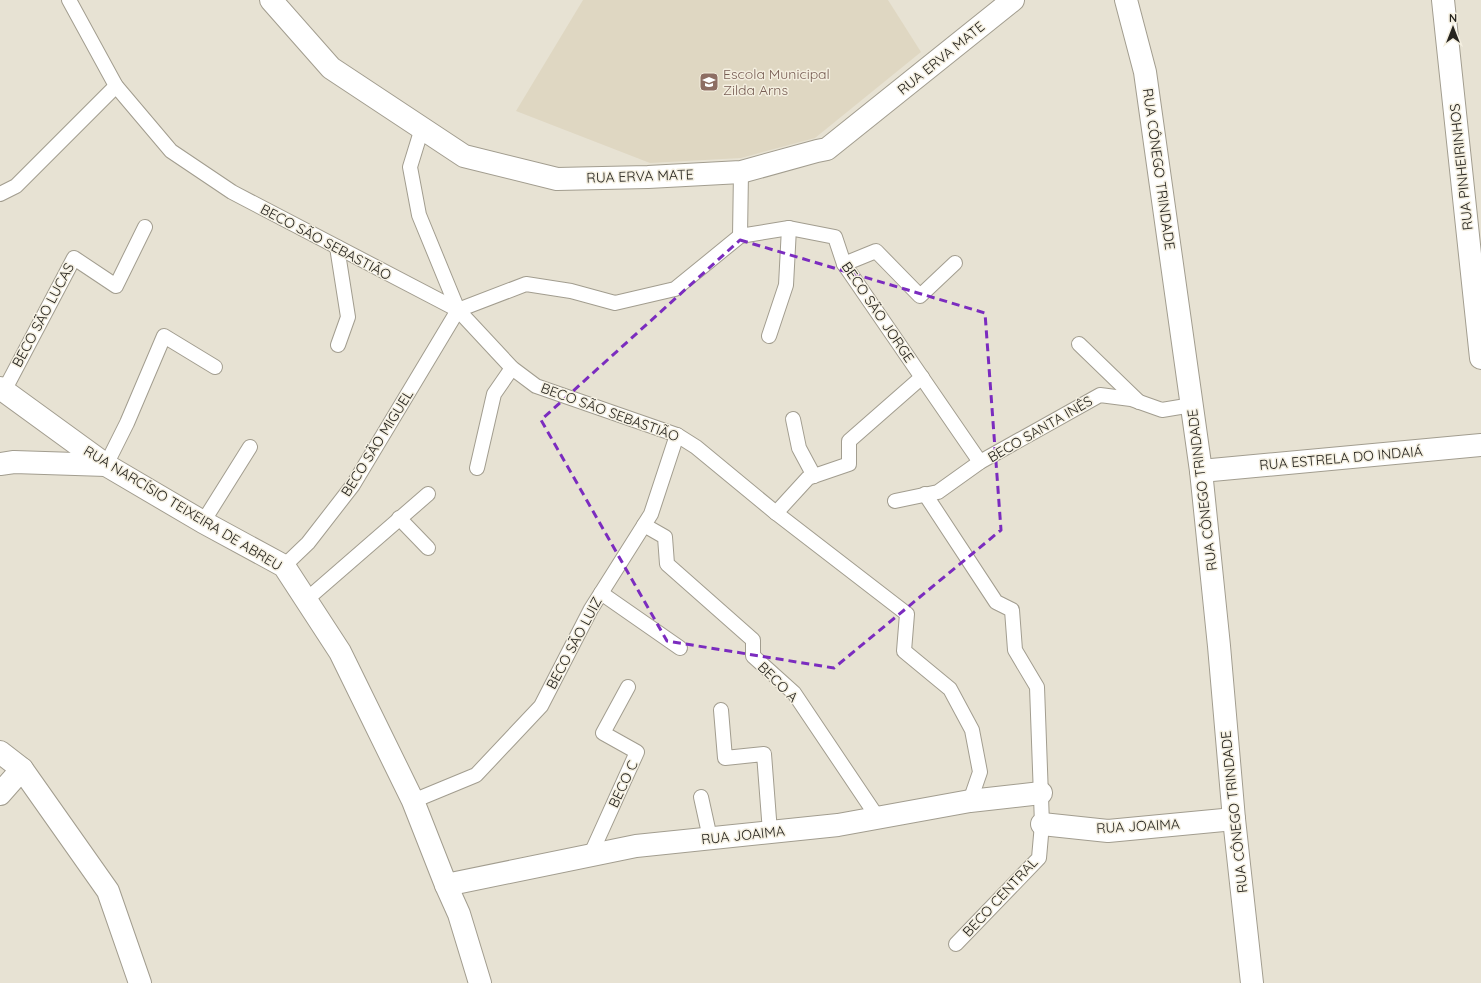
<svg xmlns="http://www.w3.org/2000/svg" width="1481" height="983" font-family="Quicksand,sans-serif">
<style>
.built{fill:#dfd7c2}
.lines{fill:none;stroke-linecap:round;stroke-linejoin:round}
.lane-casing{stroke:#a29d8f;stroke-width:16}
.street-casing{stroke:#a29d8f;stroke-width:24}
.lane{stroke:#fff;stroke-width:14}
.street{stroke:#fff;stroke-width:22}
.marked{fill:none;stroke:#7b2cbf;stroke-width:3;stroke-dasharray:8 5;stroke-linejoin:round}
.labels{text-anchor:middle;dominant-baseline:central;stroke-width:3;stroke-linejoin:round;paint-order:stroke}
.street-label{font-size:14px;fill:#25231e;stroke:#f4efe0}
.education-label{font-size:14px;fill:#785e54;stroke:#f4efe0;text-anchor:start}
</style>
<rect width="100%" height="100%" fill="#e7e2d3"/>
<polygon class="built" points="583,0 888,0 921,52 815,138 741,158 650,163 516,111"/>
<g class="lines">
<g class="lane-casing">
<g id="lane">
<polyline points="69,0 116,86 171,151 232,192 458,310 512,368 536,386 677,435 696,447 776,513 907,614 904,651 950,689 972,730 980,772 970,801"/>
<polyline points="422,128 410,167 419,215 458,310"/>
<polyline points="0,194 16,186 116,86"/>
<polyline points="740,236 741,172"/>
<polyline points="337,247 348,317 338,345"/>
<polyline points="844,264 876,251 920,296 955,263"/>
<polyline points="458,310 526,284 571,291 615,303 675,289 740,236 789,228 835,237 844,264 980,462"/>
<polyline points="769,336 786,285 789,228"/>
<polyline points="1079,344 1139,402"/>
<polyline points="4,391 74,258 116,286 145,227"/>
<polyline points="793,419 799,448 814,476"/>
<polyline points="106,465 127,423 164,336 215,367"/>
<polyline points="477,468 494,394 512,368"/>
<polyline points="925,494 996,602 1012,610 1015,650 1037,687 1042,824 1039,858 956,944"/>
<polyline points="895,501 938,492 980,462 1100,395 1131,399 1162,410 1192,405"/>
<polyline points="776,513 808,478 849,464 849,441 922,377"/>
<polyline points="399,518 428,548"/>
<polyline points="203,522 250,447"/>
<polyline points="644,525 665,537 667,564 753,640 753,656 794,693 878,818"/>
<polyline points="284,566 308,543 353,485 458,310"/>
<polyline points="601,593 680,648"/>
<polyline points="306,600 428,494"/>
<polyline points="721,710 725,758 764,754 770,832"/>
<polyline points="701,797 710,838"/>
<polyline points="413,801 476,775 541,706 591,609 651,514 677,435"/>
<polyline points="590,856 637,752 603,733 628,687"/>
</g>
</g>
<g class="street-casing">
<g id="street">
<polyline points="271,0 331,68 464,156 557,179 648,177 741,172 817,151 827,149 1013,0"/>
<polyline points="1126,0 1145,72 1201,471 1219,646 1234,819 1252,983"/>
<polyline points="1443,0 1481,358"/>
<polyline points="0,388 106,465 203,522 284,566 340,652 413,801 446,885 459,914 480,983"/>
<polyline points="0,464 14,462 106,465"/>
<polyline points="1201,471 1481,445"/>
<polyline points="0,752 22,769 108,891 140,983"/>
<polyline points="0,794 22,769"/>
<polyline points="1042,824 1108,831 1234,819"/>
<polyline points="446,885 636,846 838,825 970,801 1041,793"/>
</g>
</g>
<use href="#lane" class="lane"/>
<use href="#street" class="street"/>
</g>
<path class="marked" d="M740,240L985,313L1001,530L834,668L667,641L541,420Z"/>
<defs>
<g id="school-square" transform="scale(1)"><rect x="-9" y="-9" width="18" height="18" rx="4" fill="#8d6e63" stroke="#f4efe0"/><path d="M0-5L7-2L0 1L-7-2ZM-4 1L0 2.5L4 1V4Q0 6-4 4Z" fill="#fff"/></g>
</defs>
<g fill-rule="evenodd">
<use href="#school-square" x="709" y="82"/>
</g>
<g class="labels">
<g class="street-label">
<text transform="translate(941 58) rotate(-39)">RUA ERVA MATE</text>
<text transform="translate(1461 167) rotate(-96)">RUA PINHEIRINHOS</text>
<text transform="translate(1159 169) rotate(82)">RUA CÔNEGO TRINDADE</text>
<text transform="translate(640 176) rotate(-2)">RUA ERVA MATE</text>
<text transform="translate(326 242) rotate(28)">BECO SÃO SEBASTIÃO</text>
<text transform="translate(878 312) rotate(56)">BECO SÃO JORGE</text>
<text transform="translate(43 315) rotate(-62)">BECO SÃO LUCAS</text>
<text transform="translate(610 412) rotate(20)">BECO SÃO SEBASTIÃO</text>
<text transform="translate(1040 429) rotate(-30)">BECO SANTA INÊS</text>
<text transform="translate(377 443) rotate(-58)">BECO SÃO MIGUEL</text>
<text transform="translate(1341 458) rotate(-5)">RUA ESTRELA DO INDAIÁ</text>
<text transform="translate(1202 490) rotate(-97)">RUA CÔNEGO TRINDADE</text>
<text transform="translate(183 508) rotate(31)">RUA NARCÍSIO TEIXEIRA DE ABREU</text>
<text transform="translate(574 643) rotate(-62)">BECO SÃO LUIZ</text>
<text transform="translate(778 682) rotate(45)">BECO A</text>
<text transform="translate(623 784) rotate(-65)">BECO C</text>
<text transform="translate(1234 812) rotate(-96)">RUA CÔNEGO TRINDADE</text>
<text transform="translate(1138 826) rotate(-3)">RUA JOAIMA</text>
<text transform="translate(743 835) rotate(-6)">RUA JOAIMA</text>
<text transform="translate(1000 897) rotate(-47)">BECO CENTRAL</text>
</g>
<g class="education-label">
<text x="723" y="74">Escola Municipal<tspan x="723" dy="16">Zilda Arns</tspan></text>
</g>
</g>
<g transform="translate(1453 28)" stroke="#f4efe0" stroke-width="3" paint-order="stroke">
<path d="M0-3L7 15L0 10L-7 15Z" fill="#25231e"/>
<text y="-6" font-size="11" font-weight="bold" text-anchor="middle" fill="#25231e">N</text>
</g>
</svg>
